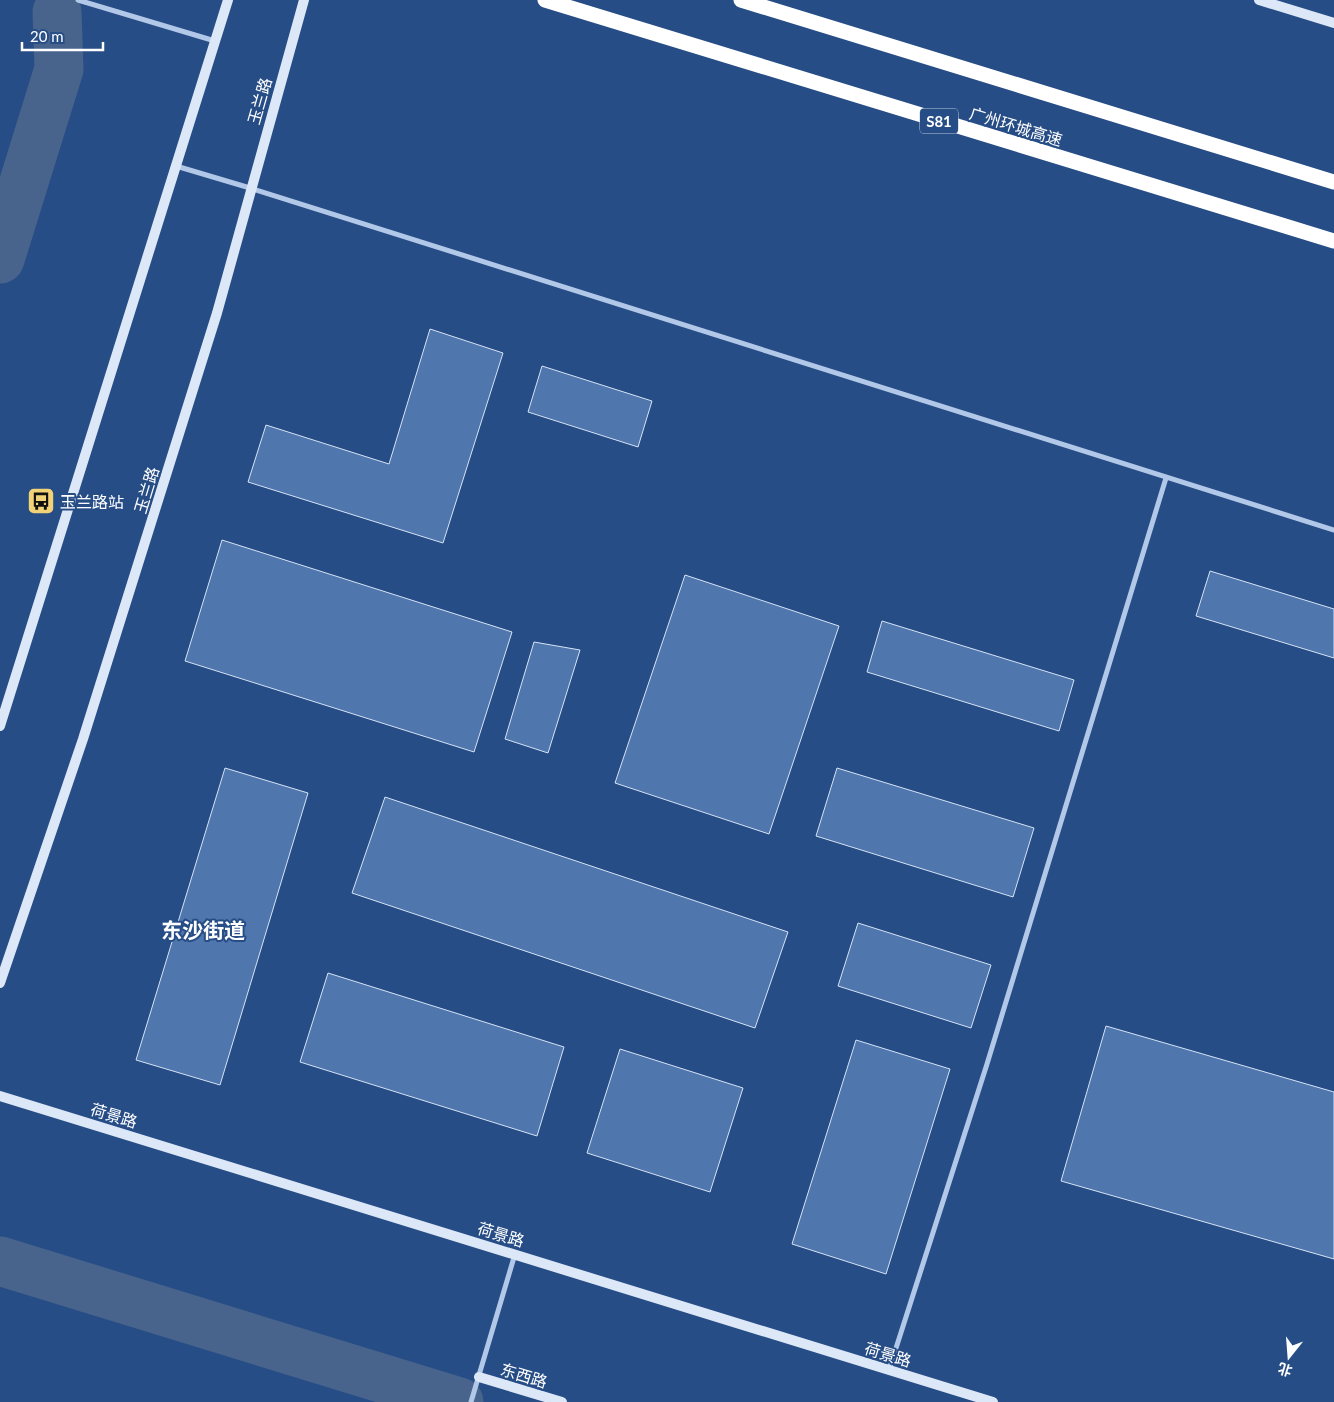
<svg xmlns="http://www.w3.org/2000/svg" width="1334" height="1402" font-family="Lato,'Noto Sans SC',sans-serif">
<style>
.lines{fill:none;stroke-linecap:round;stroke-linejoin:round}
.river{stroke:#48648c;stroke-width:49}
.building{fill:#4f76ad;stroke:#d5e3f6}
.street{stroke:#b2c8e8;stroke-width:5}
.secondary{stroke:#dce7f7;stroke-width:10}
.highway{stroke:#fff;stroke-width:15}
.labels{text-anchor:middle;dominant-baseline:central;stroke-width:4;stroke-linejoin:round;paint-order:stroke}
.shield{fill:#274d86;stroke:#becadb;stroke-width:1}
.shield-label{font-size:15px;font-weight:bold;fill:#fff}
.street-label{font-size:16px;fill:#fff;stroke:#274d86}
.poi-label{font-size:16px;fill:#fff;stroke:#274d86;text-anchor:start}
.district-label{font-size:21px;font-weight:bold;fill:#fff;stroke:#274d86}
</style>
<rect width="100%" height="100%" fill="#274d86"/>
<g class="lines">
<g class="river">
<polyline points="0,259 59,69 57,12"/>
<polyline points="0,1261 459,1402"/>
</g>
</g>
<g class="building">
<polygon points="430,329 503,353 443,543 248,482 266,425 389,464"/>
<polygon points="542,366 652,401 638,447 528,412"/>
<polygon points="222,540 512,632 474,752 185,661"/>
<polygon points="1210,571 1334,609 1334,658 1196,616"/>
<polygon points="685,575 839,626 769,834 615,783"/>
<polygon points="882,621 1074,680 1059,731 867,672"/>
<polygon points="534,642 580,650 548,753 505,739"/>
<polygon points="225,768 308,793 220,1085 136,1060"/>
<polygon points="837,768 1034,828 1013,897 816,836"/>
<polygon points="385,797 788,932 755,1028 352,893"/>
<polygon points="858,923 991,965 971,1028 838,986"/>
<polygon points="328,973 564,1047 537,1136 300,1062"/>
<polygon points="1106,1026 1334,1092 1334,1259 1061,1181"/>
<polygon points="856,1040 950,1069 886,1274 792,1244"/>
<polygon points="620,1049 743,1088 710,1192 587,1153"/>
</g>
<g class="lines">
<g class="street">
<polyline points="78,0 215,41"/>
<polyline points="176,166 250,188 1334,530"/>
<polyline points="889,1370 987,1064 1166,478"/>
<polyline points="471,1402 515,1254"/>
</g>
<g class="secondary">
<polyline points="1259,0 1334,23"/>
<polyline points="0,726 228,0"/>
<polyline points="0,983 83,739 217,313 304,0"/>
<polyline points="0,1096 993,1402"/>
<polyline points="479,1377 562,1402"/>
</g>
<g class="highway">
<polyline points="545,0 1334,241"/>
<polyline points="741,0 1334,182"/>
</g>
</g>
<defs>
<g id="bus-square" transform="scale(1.4375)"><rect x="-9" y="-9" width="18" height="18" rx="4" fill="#f1d277" stroke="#274d86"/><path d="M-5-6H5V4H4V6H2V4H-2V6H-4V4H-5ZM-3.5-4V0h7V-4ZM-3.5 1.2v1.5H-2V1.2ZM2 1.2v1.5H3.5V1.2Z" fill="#111"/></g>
</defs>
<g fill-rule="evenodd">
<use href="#bus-square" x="41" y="501"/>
</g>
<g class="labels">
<rect class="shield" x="920" y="108.5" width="38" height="25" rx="4"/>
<g class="shield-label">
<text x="939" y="121">S81</text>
</g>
<g class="street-label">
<text transform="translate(259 101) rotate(-74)">玉兰路</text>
<text transform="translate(1016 126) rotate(17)">广州环城高速</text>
<text transform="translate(146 490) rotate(-73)">玉兰路</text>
<text transform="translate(114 1115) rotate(17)">荷景路</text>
<text transform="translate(501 1234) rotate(17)">荷景路</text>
<text transform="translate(888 1354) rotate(17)">荷景路</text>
<text transform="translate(524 1375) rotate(17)">东西路</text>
</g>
<g class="poi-label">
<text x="60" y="501">玉兰路站</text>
</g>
<g class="district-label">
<text x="203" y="929">东沙街道</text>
</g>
</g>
<g transform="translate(1289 1357) rotate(197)" stroke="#274d86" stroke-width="4" paint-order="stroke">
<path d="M0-4L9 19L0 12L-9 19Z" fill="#ffffff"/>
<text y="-8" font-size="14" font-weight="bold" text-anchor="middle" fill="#ffffff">北</text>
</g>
<path d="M22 42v8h81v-8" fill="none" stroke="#ffffff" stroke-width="2.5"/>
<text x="30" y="42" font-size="15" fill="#ffffff" stroke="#274d86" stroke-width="4" paint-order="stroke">20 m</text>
</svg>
